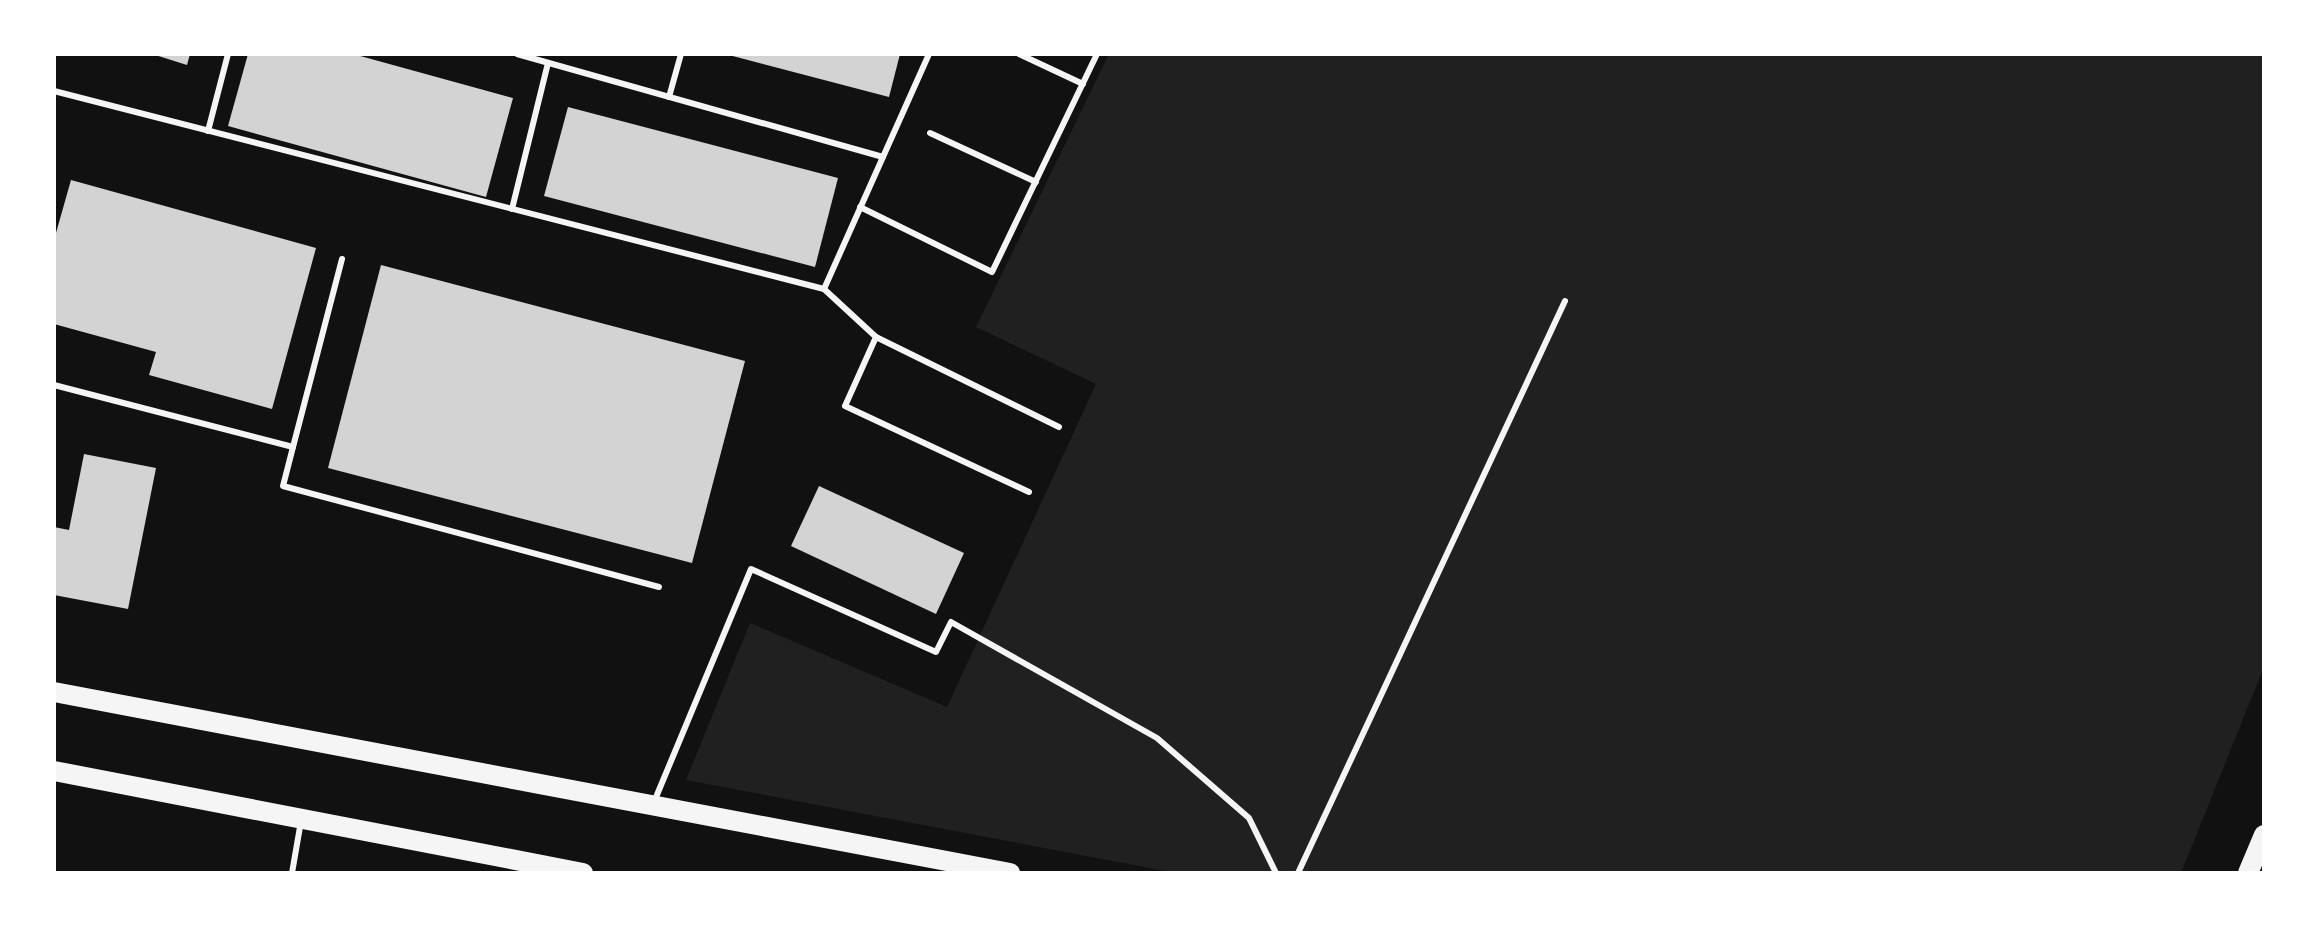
<svg xmlns="http://www.w3.org/2000/svg" width="2318" height="927" font-family="'Open Sans',sans-serif">
<style>
.green{fill:#202020}
.building{fill:#d3d3d3}
.lines{fill:none;stroke-linecap:round;stroke-linejoin:round}
.service{stroke:#f5f5f5;stroke-width:6}
.primary{stroke:#f5f5f5;stroke-width:20}
</style>
<rect width="100%" height="100%" fill="#111"/>
<polygon class="green" points="1109,54 2264,54 2264,667 2181,873 1176,873 686,780 750,623 947,707 1096,384 976,327"/>
<g class="building">
<polygon points="152,54 190,54 187,65"/>
<polygon points="248,54 353,54 513,98 486,197 228,126"/>
<polygon points="725,54 900,54 889,97"/>
<polygon points="568,107 838,178 815,267 544,196"/>
<polygon points="71,180 316,248 272,409 149,375 156,352 54,324 54,240"/>
<polygon points="381,265 745,361 692,563 328,468"/>
<polygon points="84,454 156,468 128,609 54,595 54,527 69,530"/>
<polygon points="819,486 964,553 936,614 791,546"/>
</g>
<g class="lines">
<g class="service">
<polyline points="517,54 883,157"/>
<polyline points="1019,54 1083,84"/>
<polyline points="54,91 824,289 929,54"/>
<polyline points="669,97 681,54"/>
<polyline points="208,131 228,54"/>
<polyline points="930,133 1036,182"/>
<polyline points="860,207 992,272 1097,54"/>
<polyline points="512,209 548,63"/>
<polyline points="824,289 876,337 845,406 1029,492"/>
<polyline points="876,337 1059,427"/>
<polyline points="54,385 293,447 283,486 659,587"/>
<polyline points="293,447 342,259"/>
<polyline points="654,802 751,569 936,652 951,622 1157,738 1249,818 1276,873"/>
<polyline points="292,873 301,821"/>
<polyline points="1298,873 1565,301"/>
</g>
<g class="primary">
<polyline points="54,692 1010,873"/>
<polyline points="54,771 583,873"/>
<polyline points="2248,873 2264,835"/>
</g>
</g>
<rect width="2318" height="927" fill="none" stroke="#ffffff" stroke-width="112"/>
</svg>
